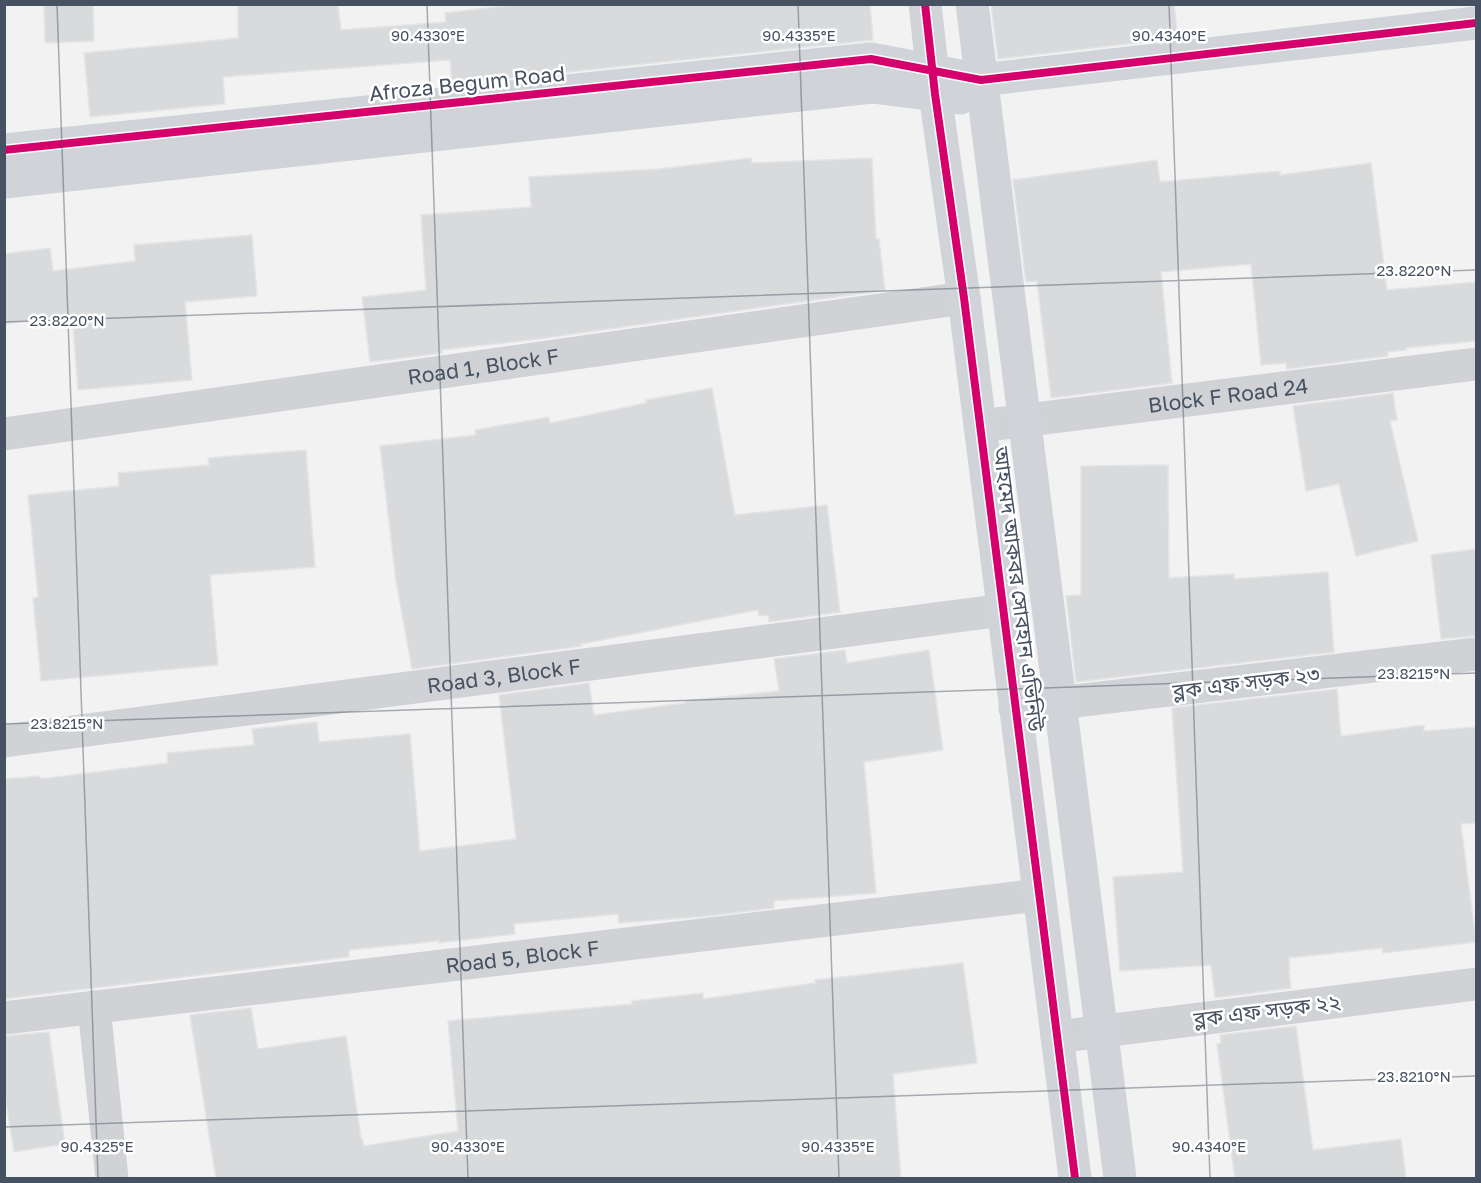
<svg xmlns="http://www.w3.org/2000/svg" width="1481" height="1183" font-family="'Golos Text','Noto Sans Bengali',sans-serif">
<style>
.building{fill:#d9dadc;stroke:#e3e4e5;stroke-width:1.5}
.lines{fill:none;stroke-linecap:round;stroke-linejoin:round}
.street{stroke:#d0d2d5;stroke-width:33}
.secondary{stroke:#d0d3d7;stroke-width:33}
.cycleway-casing{stroke:#fff;stroke-width:11}
.cycleway{stroke:#d6006c;stroke-width:8}
.ticks{fill:none;stroke:#465261;stroke-width:1.5;stroke-opacity:0.45}
.labels{text-anchor:middle;dominant-baseline:central;stroke-width:5;stroke-linejoin:round;paint-order:stroke}
.street-label{font-size:21px;fill:#465261;stroke:#fff}
.ticks-label{font-size:15px;text-anchor:middle;fill:#465261;stroke:#fff;stroke-width:5;stroke-linejoin:round;paint-order:stroke}
</style>
<rect width="100%" height="100%" fill="#f2f2f2"/>
<g class="building">
<polygon points="44,4 93,4 94,41 45,43"/>
<polygon points="238,4 338,4 341,30 446,22 445,13 521,4 870,4 873,40 452,84 450,60 223,77 225,104 90,117 84,53 238,38"/>
<polygon points="991,4 1174,4 1178,38 998,59"/>
<polygon points="751,158 752,163 872,158 876,239 879,239 885,290 538,339 442,350 442,353 370,362 362,297 426,290 421,215 531,207 529,177 658,169"/>
<polygon points="1157,160 1160,182 1280,171 1280,175 1371,163 1387,290 1476,282 1476,341 1406,348 1406,350 1387,352 1388,356 1287,369 1286,363 1261,365 1251,264 1161,272 1172,383 1051,398 1037,281 1026,282 1013,180"/>
<polygon points="252,235 257,296 185,302 192,380 78,390 72,315 4,324 4,254 50,248 53,271 135,261 134,245"/>
<polygon points="712,388 735,515 827,505 840,612 769,622 768,615 759,616 758,610 581,644 582,646 412,669 396,581 380,446 476,435 475,430 549,417 550,423 646,403 646,400"/>
<polygon points="1393,393 1397,420 1390,421 1418,541 1356,556 1339,484 1306,491 1293,406"/>
<polygon points="306,450 315,567 210,575 218,665 41,681 33,598 38,597 28,495 119,486 118,473 209,465 208,458"/>
<polygon points="1168,465 1169,578 1234,574 1234,579 1328,572 1334,652 1076,682 1066,596 1081,595 1081,466"/>
<polygon points="1476,549 1476,636 1441,639 1431,555"/>
<polygon points="845,650 847,663 929,650 943,750 864,762 876,893 774,901 774,908 699,917 619,923 618,914 514,924 515,934 439,943 439,941 349,950 349,957 4,999 4,779 40,776 40,779 168,763 167,753 254,745 252,729 317,722 319,742 410,734 420,851 516,839 499,695 589,683 594,715 685,703 685,701 779,691 774,659"/>
<polygon points="1337,689 1341,736 1424,725 1424,731 1476,727 1476,823 1461,824 1476,942 1383,953 1382,948 1289,958 1290,970 1289,971 1291,988 1215,998 1211,965 1120,971 1113,877 1183,872 1172,708"/>
<polygon points="963,963 977,1063 893,1074 901,1179 216,1179 190,1015 251,1008 258,1049 346,1036 361,1138 362,1138 364,1146 458,1131 448,1021 632,1004 632,1001 703,993 703,999 815,983 815,980"/>
<polygon points="1296,1026 1313,1150 1401,1139 1406,1179 1235,1179 1217,1044 1221,1043 1220,1035"/>
<polygon points="49,1032 65,1144 14,1152 4,1090 4,1036"/>
</g>
<g class="lines">
<g class="street">
<path id="s1" d="M980,426L1476,364"/>
<path id="s2" d="M4,434L964,298"/>
<polyline points="1015,708 1476,654"/>
<path id="s3" d="M4,741L1003,610"/>
<polyline points="94,1007 112,1178"/>
<path id="s4" d="M4,1018L1039,895"/>
<polyline points="1057,1037 1476,984"/>
</g>
<g class="secondary">
<polyline points="925,4 935,94 964,298 1075,1178"/>
<polyline points="972,4 1120,1178"/>
<polyline points="4,150 871,59 981,80 1476,23"/>
<polyline points="4,182 872,87 960,98"/>
</g>
<g class="cycleway-casing">
<g id="cycleway">
<polyline points="925,4 935,94 964,298 1075,1178"/>
<polyline points="4,150 871,59 981,80 1476,23"/>
</g>
</g>
<use href="#cycleway" class="cycleway"/>
</g>
<path class="ticks" d="M57,4L98,1178M427,4L468,1178M798,4L839,1178M1169,4L1210,1178M4,322L1476,270M4,724L1476,673M4,1127L1476,1076"/>
<g class="labels">
<g class="street-label">
<text transform="translate(467 83) rotate(-6)">Afroza Begum Road</text>
<text stroke="none"><textPath href="#s2" startOffset="484">Road 1, Block F</textPath></text>
<text stroke="none"><textPath href="#s1" startOffset="250">Block F Road 24</textPath></text>
<text transform="translate(1019 589) rotate(83)">আহমেদ আকবর সোবহান এভিনিউ</text>
<text stroke="none"><textPath href="#s3" startOffset="504">Road 3, Block F</textPath></text>
<text transform="translate(1246 682) rotate(-7)">ব্লক এফ সড়ক ২৩</text>
<text stroke="none"><textPath href="#s4" startOffset="522">Road 5, Block F</textPath></text>
<text transform="translate(1267 1010) rotate(-7)">ব্লক এফ সড়ক ২২</text>
</g>
</g>
<g class="ticks-label">
<text x="428" y="41">90.4330°E</text>
<text x="799" y="41">90.4335°E</text>
<text x="1169" y="41">90.4340°E</text>
<text x="1414" y="276">23.8220°N</text>
<text x="67" y="326">23.8220°N</text>
<text x="1414" y="679">23.8215°N</text>
<text x="67" y="729">23.8215°N</text>
<text x="1414" y="1082">23.8210°N</text>
<text x="97" y="1152">90.4325°E</text>
<text x="468" y="1152">90.4330°E</text>
<text x="838" y="1152">90.4335°E</text>
<text x="1209" y="1152">90.4340°E</text>
</g>
<rect width="1481" height="1183" fill="none" stroke="#465261" stroke-width="12"/>
</svg>
